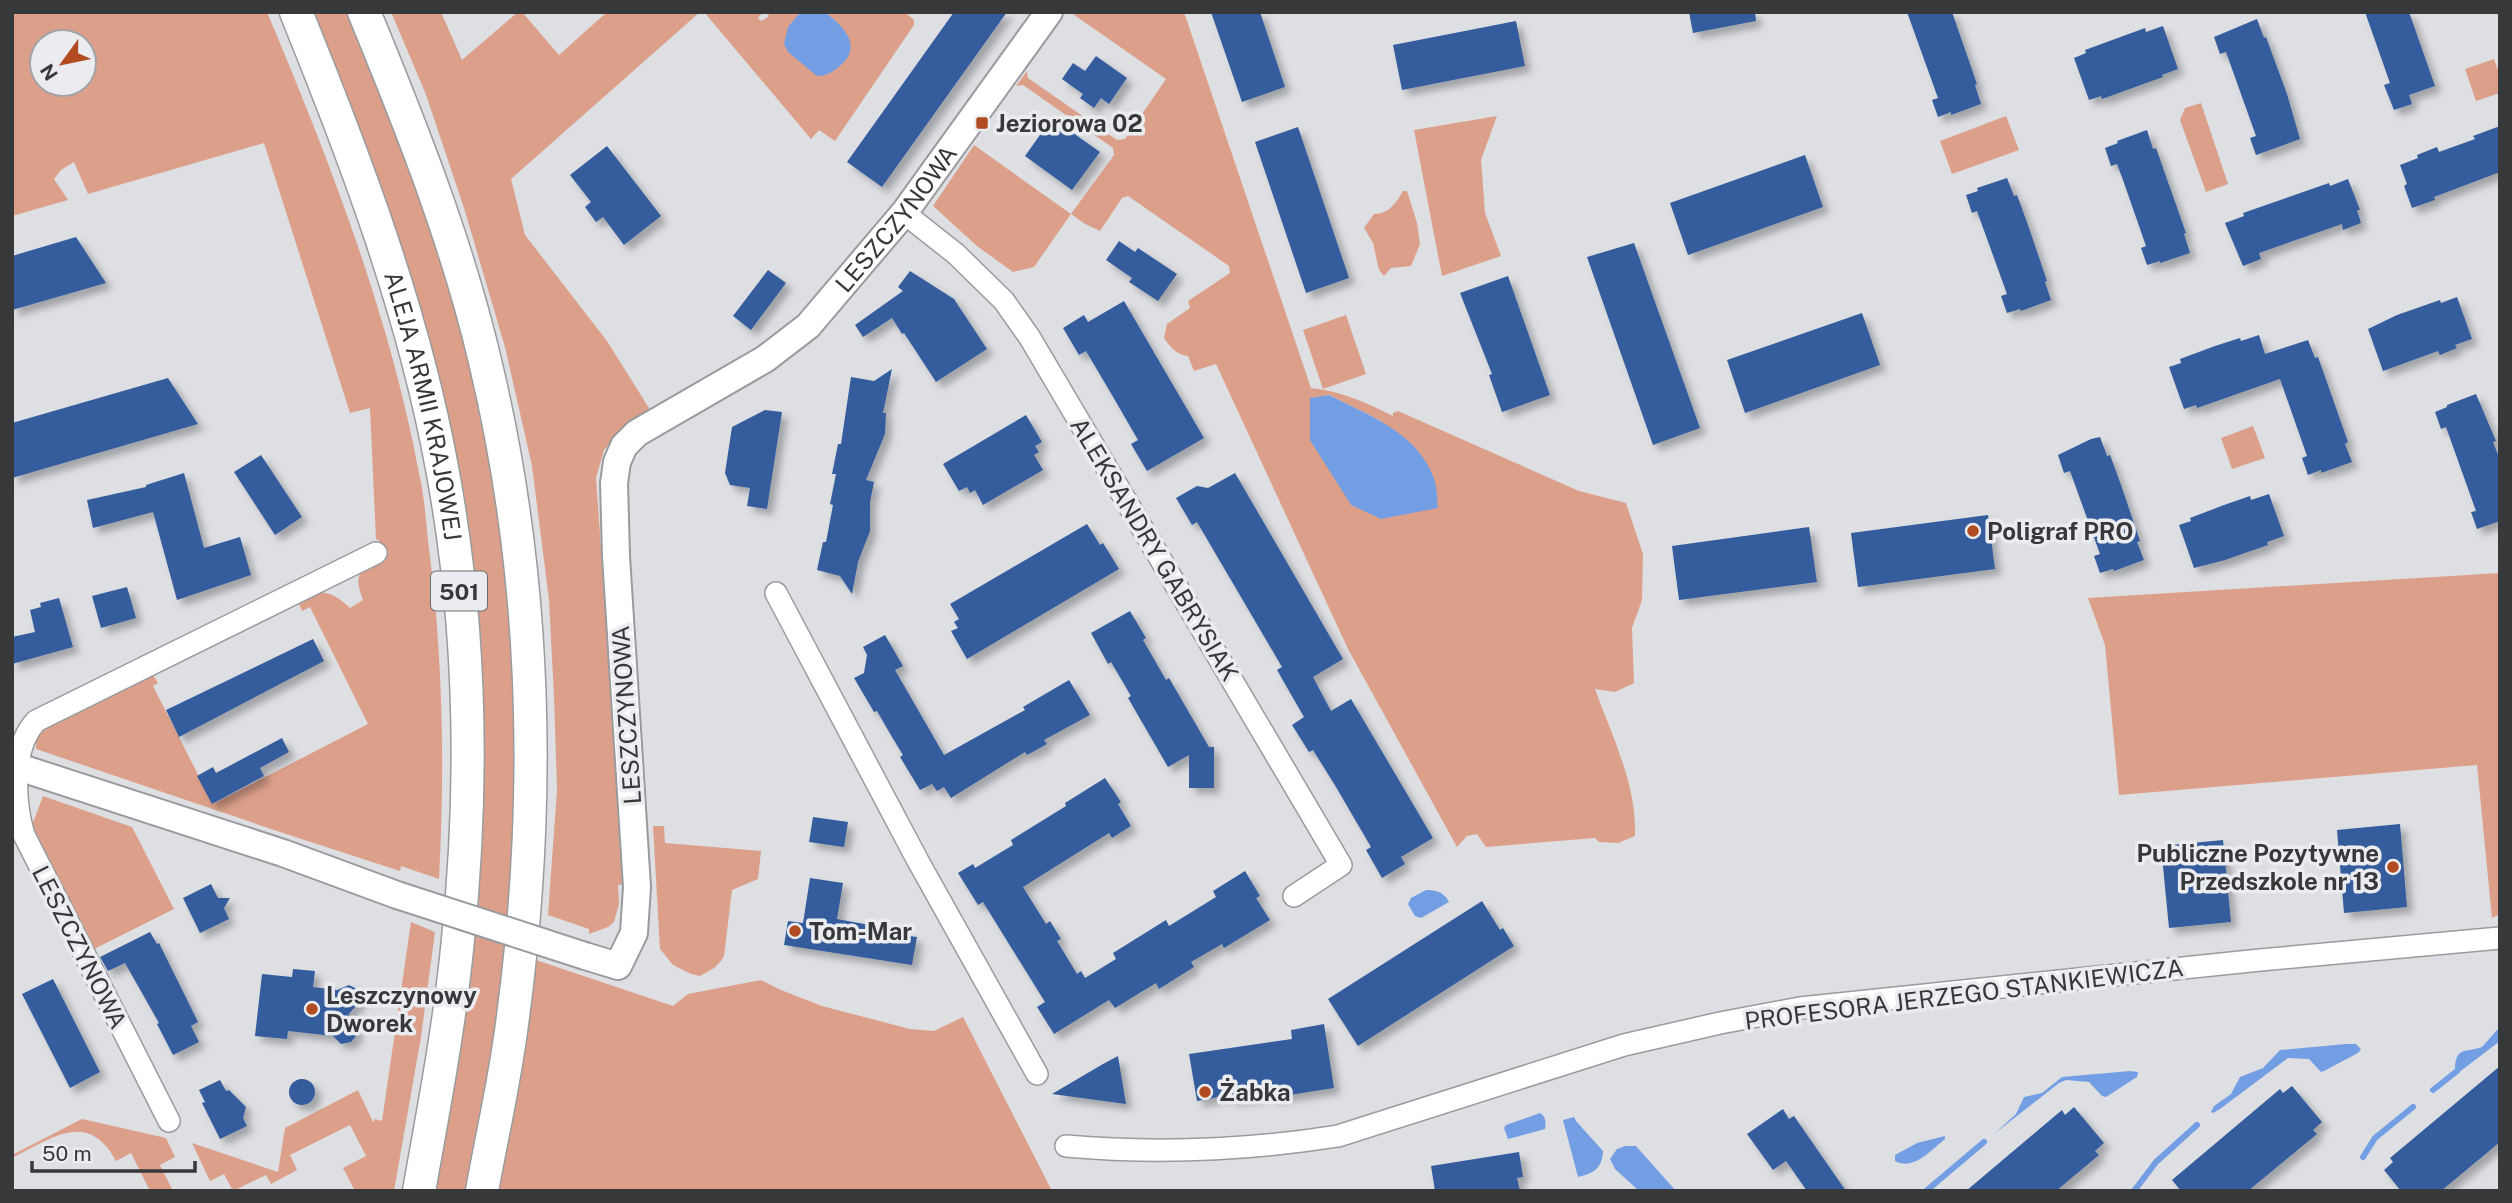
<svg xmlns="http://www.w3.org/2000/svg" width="2512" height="1203" font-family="'Public Sans',sans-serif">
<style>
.green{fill:#dca08a;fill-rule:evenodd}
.water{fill:#749ee3}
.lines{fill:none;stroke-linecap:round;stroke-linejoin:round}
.stream{stroke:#749ee3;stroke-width:6}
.building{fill:#355c9c;filter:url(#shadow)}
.minor-casing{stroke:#999b9f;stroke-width:24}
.tertiary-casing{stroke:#999b9f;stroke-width:30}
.primary-casing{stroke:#999b9f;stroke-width:35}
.minor{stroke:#fff;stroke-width:21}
.tertiary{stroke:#fff;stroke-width:26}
.primary{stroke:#fff;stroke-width:32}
.tertiary-bridge-casing{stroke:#999b9f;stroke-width:30;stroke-linecap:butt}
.tertiary-bridge{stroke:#fff;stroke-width:26}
.poi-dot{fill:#b24b22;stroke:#eaecf0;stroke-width:2.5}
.labels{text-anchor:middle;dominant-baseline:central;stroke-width:7;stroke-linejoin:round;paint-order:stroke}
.shield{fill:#eaecf0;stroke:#6d6e71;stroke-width:2}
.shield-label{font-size:23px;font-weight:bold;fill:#37383a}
.poi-label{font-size:24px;font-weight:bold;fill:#37383a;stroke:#eaecf0;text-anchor:start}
.street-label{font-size:24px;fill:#37383a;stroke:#eaecf0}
</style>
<defs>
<filter id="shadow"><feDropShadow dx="6" dy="6" stdDeviation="3.5" flood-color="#0004"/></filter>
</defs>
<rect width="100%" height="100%" fill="#dddfe3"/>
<g class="green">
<path d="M12,12H267C330,162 389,313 419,473C424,495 426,519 428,541C443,654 445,765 439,879L401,866L400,871L283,833L36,749V737L44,728L153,675L158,683L153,686L213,804L368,724L310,607L302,611L299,604C315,584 334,592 350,608L363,600C352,570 361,572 386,559L378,539L376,540L370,408L350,413L264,143L88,194L74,162L61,170L54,179L68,200L12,216ZM42,42H84V84H42Z"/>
<polygon points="310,12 347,12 405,158 465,330 482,405 513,606 518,760 506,962 469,1191 431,1191 469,999 480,856 485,758 477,615 463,495 447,411 428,332 377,175"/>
<polygon points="391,12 441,12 462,60 518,12 522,12 559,55 607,12 700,12 511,179 525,235 607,341 649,408 648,415 615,437 604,450 596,478 625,884 618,885 619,904 614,922 608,927 589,934 589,929 548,915 557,790 554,697 549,600 532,466 505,347 464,208 425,92"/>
<polygon points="704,12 763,12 758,18 761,21 768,17 769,12 803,12 798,15 837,22 825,12 905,12 914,20 914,25 835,141 819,130 811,139"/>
<path d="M1070,12H1184L1311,388C1341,391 1367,403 1393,416V413L1398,411L1579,491L1626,503L1643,554L1642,600L1632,628L1634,683L1615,692L1595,689C1612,736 1637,785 1635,836L1618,843L1599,842L1595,838L1486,847L1477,834L1467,836L1457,847L1348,649L1216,364L1194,371L1188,356C1177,355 1170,347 1164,338L1167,324L1190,308L1188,301L1230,273L1229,266L1128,196L1122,198L1100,231L1085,224L1071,214L1034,267L1013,272L977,246L933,206L974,145L1071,214L1114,155L1113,148L1023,85L1016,86L1027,71L1028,78L1117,140L1125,139L1166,79ZM1329,395L1383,422L1310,398Z"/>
<polygon points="2494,59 2500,75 2500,93 2476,101 2465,69"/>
<polygon points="2201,103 2228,184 2206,192 2180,120 2185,108"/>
<polygon points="1497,116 1481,160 1485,213 1501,256 1442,276 1414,130"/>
<polygon points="2006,116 2019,150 1952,174 1940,141"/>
<path d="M1403,191H1407L1417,223L1420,244L1411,266L1391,268L1384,276L1379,270L1373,243L1364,228L1374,214C1389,214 1396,203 1403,191Z"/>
<polygon points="1346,315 1366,374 1323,389 1303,330"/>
<polygon points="2253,426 2265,458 2232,469 2221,438"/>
<polygon points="2500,573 2500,914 2492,918 2477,765 2119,795 2105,645 2088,598"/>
<polygon points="43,796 132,827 174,909 94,949 32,825"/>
<polygon points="653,826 664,826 665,843 761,851 758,879 732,890 724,956 721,961 714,968 700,976 691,974 673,965 660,949"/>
<polygon points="411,922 435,932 421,1037 394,1191 355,1191 343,1168 366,1156 350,1125 290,1155 297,1170 271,1184 266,1175 233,1191 224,1174 210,1181 192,1143 278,1172 285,1128 358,1090 373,1122 375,1119 382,1121"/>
<polygon points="536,960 673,1006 688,994 761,980 781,990 822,1006 910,1029 934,1031 963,1017 1052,1191 498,1191 528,1027"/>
<path d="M82,1119L166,1138L175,1157L160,1165L173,1191H150L131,1153L116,1161C88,1109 52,1138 12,1158V1155Z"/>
</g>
<g class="water">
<path d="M803,12H825C843,26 863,45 841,65C833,72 827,76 817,76L788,52L784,44L788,27L798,15Z"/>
<path d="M1329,395C1368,415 1416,432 1433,476C1437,485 1437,498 1438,508L1381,519L1351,505L1310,440V398Z"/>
<path d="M1426,890C1436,890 1444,892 1449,902L1421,918L1415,916L1408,904L1411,898Z"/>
<path d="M2497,1030H2500V1041L2458,1073L2455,1068C2456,1046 2466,1053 2482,1047Z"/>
<polygon points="2346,1044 2356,1044 2361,1049 2358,1053 2324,1071 2321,1072 2309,1059 2288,1058 2220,1109 2213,1113 2211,1112 2214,1106 2231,1094 2240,1077 2263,1068 2280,1050"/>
<polygon points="2130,1071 2138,1072 2137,1077 2106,1097 2102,1096 2089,1082 2066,1080 2059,1083 1994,1134 2016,1114 2024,1097 2042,1093 2062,1077"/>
<path d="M1540,1113C1546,1117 1546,1122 1545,1129L1508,1139L1504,1128L1506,1125Z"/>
<path d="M1574,1117L1576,1121L1603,1151C1602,1169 1594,1173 1578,1177L1563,1120Z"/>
<path d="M1945,1136V1139C1931,1150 1914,1171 1895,1161V1155L1917,1143Z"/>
<polygon points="1625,1146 1636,1146 1676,1191 1639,1191 1615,1169 1610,1159 1617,1149"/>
</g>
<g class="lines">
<g class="stream">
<polyline points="2433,1090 2457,1071"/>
<polyline points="2363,1157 2375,1138 2413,1107"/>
<polyline points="1926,1191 1984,1142"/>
<polyline points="2134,1191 2156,1162 2197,1125"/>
</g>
</g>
<g class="building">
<polygon points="954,12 1007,12 882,187 847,162"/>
<polygon points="1211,12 1260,12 1285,87 1242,102"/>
<polygon points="1689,12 1755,12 1756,21 1693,33"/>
<polygon points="1907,12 1952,12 1977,84 1975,85 1981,104 1951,115 1951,112 1938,117 1932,100 1938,98"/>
<polygon points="2365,12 2409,12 2435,86 2409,95 2412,104 2394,110 2384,85 2390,83"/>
<polygon points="2257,19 2264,38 2266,37 2287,94 2300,139 2256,155 2250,138 2256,136 2226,52 2220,54 2214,37"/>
<polygon points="1516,21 1525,66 1402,90 1393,45"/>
<polygon points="2163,26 2178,69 2162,75 2163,77 2102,99 2101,96 2089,100 2074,58 2086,53 2085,50 2145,28 2146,32"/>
<polygon points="1096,56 1127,78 1109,104 1101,98 1094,108 1080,98 1083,94 1062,79 1073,63 1085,71"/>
<polygon points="1052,118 1100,152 1072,190 1025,156"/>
<polygon points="2500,126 2500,172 2434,197 2435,200 2412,208 2404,186 2407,184 2400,165 2418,158 2417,155 2437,147 2439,152 2475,139 2473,136"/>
<polygon points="1298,127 1349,278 1306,293 1255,142"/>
<polygon points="2147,130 2153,149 2156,148 2186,233 2184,234 2190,253 2160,263 2160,261 2147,265 2141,248 2146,246 2123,180 2117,164 2111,166 2105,148 2118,143 2117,141"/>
<polygon points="607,146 661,216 624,245 603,217 596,222 585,207 591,202 570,175"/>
<polygon points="1805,155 1823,207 1688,255 1670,203"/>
<polygon points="2007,178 2014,196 2017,195 2028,225 2047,281 2045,282 2051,300 2021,311 2020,309 2007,313 2001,296 2007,294 1977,211 1972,213 1966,195 1978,191 1977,188"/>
<polygon points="2348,179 2360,210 2357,210 2361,223 2343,230 2342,224 2259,253 2261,259 2243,266 2225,223 2244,216 2243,213 2329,183 2330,186"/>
<polygon points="76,237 106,283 12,310 12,256"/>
<polygon points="1119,241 1135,252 1138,248 1177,274 1158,301 1129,282 1132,278 1106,260"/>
<polygon points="1634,243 1700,428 1653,445 1587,257"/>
<polygon points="768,270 786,283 751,330 733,316"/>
<polygon points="910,271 954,299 987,349 936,382 904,333 902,334 892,318 863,337 855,325 903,291 898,287"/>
<polygon points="1508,276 1550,395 1502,412 1489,375 1492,374 1460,293"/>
<polygon points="2457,297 2472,339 2455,345 2457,348 2440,355 2438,351 2383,371 2368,329 2397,315 2440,300 2441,303"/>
<polygon points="1124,301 1204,438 1147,471 1131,444 1138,440 1112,395 1086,351 1079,355 1063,328 1084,315 1088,322"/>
<polygon points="1862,313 1880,365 1745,413 1727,360"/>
<polygon points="2259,335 2265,354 2308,340 2315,358 2318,357 2348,442 2345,444 2352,462 2321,473 2321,470 2308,475 2302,458 2307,456 2280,379 2197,408 2196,405 2184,409 2169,367 2181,363 2180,359 2215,346 2240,338 2241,341"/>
<polygon points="892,369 883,413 886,413 885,434 866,480 874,482 870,502 870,531 858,562 852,594 840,576 817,570 823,542 826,542 833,505 830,504 836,474 832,474 838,444 841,444 851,377 874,381"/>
<polygon points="168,378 198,424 12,478 12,423"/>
<polygon points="2476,394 2496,441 2493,442 2500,460 2500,521 2477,529 2471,512 2476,511 2446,427 2441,429 2435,412 2447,407 2447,405"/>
<polygon points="765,410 782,412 767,509 747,506 750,488 730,485 725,473 732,427"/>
<polygon points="1026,415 1042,442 1035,446 1039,452 1034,455 1043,470 983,505 975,490 970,493 967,487 959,491 943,464"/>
<polygon points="2100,437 2107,456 2110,455 2121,485 2140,541 2137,542 2144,560 2114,571 2113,569 2100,573 2094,556 2100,554 2070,471 2064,473 2058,455 2091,439"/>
<polygon points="261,455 302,517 275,535 234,472"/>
<polygon points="184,473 204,548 240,537 251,575 177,600 153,512 93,528 87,500 146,487 146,485"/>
<polygon points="1235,473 1343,659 1313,677 1331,711 1351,699 1433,838 1401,857 1405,864 1382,878 1366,850 1371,847 1336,787 1313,750 1309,752 1292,725 1304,717 1277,670 1282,667 1197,522 1192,525 1176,498 1197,486 1208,488"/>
<polygon points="2269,494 2284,536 2267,542 2268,545 2225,560 2194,568 2179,525 2191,521 2190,518 2224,505 2250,496 2251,500"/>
<polygon points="1988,515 1995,569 1858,587 1851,533"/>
<polygon points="1087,524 1100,545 1103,543 1119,569 967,659 951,631 958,628 954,622 959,619 950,604"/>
<polygon points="1809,527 1817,582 1679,600 1672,546"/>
<polygon points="127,587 136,618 101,628 92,596"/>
<polygon points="59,598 73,647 12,664 12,637 35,632 30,610 41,607 40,603"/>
<polygon points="1130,611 1146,638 1143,640 1166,680 1169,678 1209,747 1214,747 1214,788 1189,788 1189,755 1168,767 1128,698 1131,696 1111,662 1108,664 1091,633"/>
<polygon points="885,635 903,666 895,670 944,755 1025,710 1023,707 1069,680 1090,715 1044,740 1047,744 1027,755 1025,752 951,798 944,787 937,791 932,784 920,790 900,757 903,755 892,737 877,711 874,712 854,678 864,673 867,655 863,647"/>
<polygon points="313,639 324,661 179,737 166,710"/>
<polygon points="282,738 289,752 260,768 264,776 212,804 197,776 213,767 216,773"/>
<polygon points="1105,778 1121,802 1118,804 1131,826 1112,838 1109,833 1023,887 1046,924 1050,921 1061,939 1057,941 1077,974 1081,971 1085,978 1116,959 1113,953 1166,920 1169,926 1216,897 1213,891 1245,871 1260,896 1256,898 1270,920 1224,948 1222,944 1191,962 1194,967 1159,989 1156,983 1115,1008 1109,1000 1054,1034 1037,1007 1045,1002 983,902 978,905 958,873 973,864 975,868 1013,845 1011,840 1066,806 1065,803"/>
<polygon points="813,817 848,822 844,847 809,842"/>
<polygon points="2400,824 2407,907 2344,913 2337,830"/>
<polygon points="2223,840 2231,922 2169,928 2161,846"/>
<polygon points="810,878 843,883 837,919 875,926 874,931 917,937 912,965 784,945 788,921 803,923"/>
<polygon points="211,884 218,898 230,898 224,908 229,919 200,933 183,898"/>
<polygon points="1482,901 1500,930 1503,928 1514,946 1358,1046 1328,999"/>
<polygon points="150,932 157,944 159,943 198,1022 191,1026 199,1042 173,1055 157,1024 159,1023 125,963 108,971 100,957"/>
<polygon points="293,969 315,971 313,987 337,990 349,985 357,989 360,995 360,1001 348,1015 357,1030 356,1036 351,1042 341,1044 333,1036 288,1031 287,1039 255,1036 262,974 292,977"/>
<polygon points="53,979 100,1072 70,1088 22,994"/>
<polygon points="1324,1024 1334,1088 1271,1098 1270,1094 1231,1100 1230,1095 1197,1101 1189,1054 1292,1039 1291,1030"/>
<polygon points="1118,1056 1126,1104 1052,1094 1103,1064"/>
<polygon points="2500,1066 2500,1142 2441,1191 2401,1191 2384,1170 2393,1162 2390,1158"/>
<circle cx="302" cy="1092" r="13"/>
<polygon points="220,1080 226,1091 229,1090 246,1107 243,1118 247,1126 220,1139 202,1103 205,1102 199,1090"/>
<polygon points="2292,1086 2322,1122 2313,1130 2317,1134 2248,1191 2181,1191 2172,1180 2280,1089 2283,1093"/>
<polygon points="2074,1107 2104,1143 2095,1151 2099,1155 2056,1191 1966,1191 2062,1110 2065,1115"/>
<polygon points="1783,1109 1789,1119 1794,1116 1846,1191 1807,1191 1786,1161 1773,1170 1747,1134"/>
<polygon points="1519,1152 1523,1177 1517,1178 1520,1191 1435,1191 1431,1166"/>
</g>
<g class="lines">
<g class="minor-casing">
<g id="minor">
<polyline points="904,213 956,254 1004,301 1030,338 1341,865 1294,896"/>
<polyline points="776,593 918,861 1037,1074"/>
<path d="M169,1121L24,835C14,802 11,748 36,721L376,553"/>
<path d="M1066,1146C1156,1154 1249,1150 1338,1136L1624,1045L1720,1023L1800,1008L2260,960L2500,938"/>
</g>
</g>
<g class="tertiary-casing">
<g id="tertiary">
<polyline points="12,765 283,853 397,895"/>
<path id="s1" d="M585,956L618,966L634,933L637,887L616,556L614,483L617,462L624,446L637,433L765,359L808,326L904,213L1049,12"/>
</g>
</g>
<g class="primary-casing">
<g id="primary">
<path id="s2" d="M296,12C356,160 413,310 442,468C471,623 474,782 458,939C450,1024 434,1107 419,1191"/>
<path d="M364,12C411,126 457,242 485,361C537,578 542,803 512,1024C505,1080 492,1135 482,1191"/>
</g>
</g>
<use href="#minor" class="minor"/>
<use href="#tertiary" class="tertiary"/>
<use href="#primary" class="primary"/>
<g class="tertiary-bridge-casing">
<polyline id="tertiary-bridge" points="397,895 585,956"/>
</g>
<use href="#tertiary-bridge" class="tertiary-bridge"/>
</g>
<g class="poi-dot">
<rect x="975" y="116" width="14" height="14" rx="3.5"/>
<circle cx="1973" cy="531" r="7"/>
<circle cx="2393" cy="867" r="7"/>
<circle cx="795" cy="931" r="7"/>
<circle cx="312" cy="1009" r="7"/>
<circle cx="1205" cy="1092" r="7"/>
</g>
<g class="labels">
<rect class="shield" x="431" y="571.5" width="56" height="39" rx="5"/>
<g class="shield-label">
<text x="459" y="591">501</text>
</g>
<g class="poi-label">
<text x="996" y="123">Jeziorowa 02</text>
<text x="1987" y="531">Poligraf PRO</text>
<text x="2379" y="853" text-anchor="end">Publiczne Pozytywne<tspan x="2379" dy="28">Przedszkole nr 13</tspan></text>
<text x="809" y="931">Tom-Mar</text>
<text x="326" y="995">Leszczynowy<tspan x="326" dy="28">Dworek</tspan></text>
<text x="1219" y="1092">Żabka</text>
</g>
<g class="street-label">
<text stroke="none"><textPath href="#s1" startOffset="920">LESZCZYNOWA</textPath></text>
<text stroke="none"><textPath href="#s2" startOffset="415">ALEJA ARMII KRAJOWEJ</textPath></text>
<text transform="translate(1155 549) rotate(59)">ALEKSANDRY GABRYSIAK</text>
<text transform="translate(626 715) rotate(-94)">LESZCZYNOWA</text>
<text transform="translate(80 947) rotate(63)">LESZCZYNOWA</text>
<text transform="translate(1964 994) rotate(-7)">PROFESORA JERZEGO STANKIEWICZA</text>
</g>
</g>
<rect width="2512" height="1203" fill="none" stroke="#37383a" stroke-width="28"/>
<g transform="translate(63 63) rotate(237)"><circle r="33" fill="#eaecf0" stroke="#a2a4a7" stroke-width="2"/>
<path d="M0-5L12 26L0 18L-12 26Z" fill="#b24b22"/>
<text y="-10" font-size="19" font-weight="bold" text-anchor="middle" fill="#37383a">N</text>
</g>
<path d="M32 1161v10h163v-10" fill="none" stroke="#37383a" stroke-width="3.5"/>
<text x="42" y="1161" font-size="21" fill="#37383a" stroke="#eaecf0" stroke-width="5" paint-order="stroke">50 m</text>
</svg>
